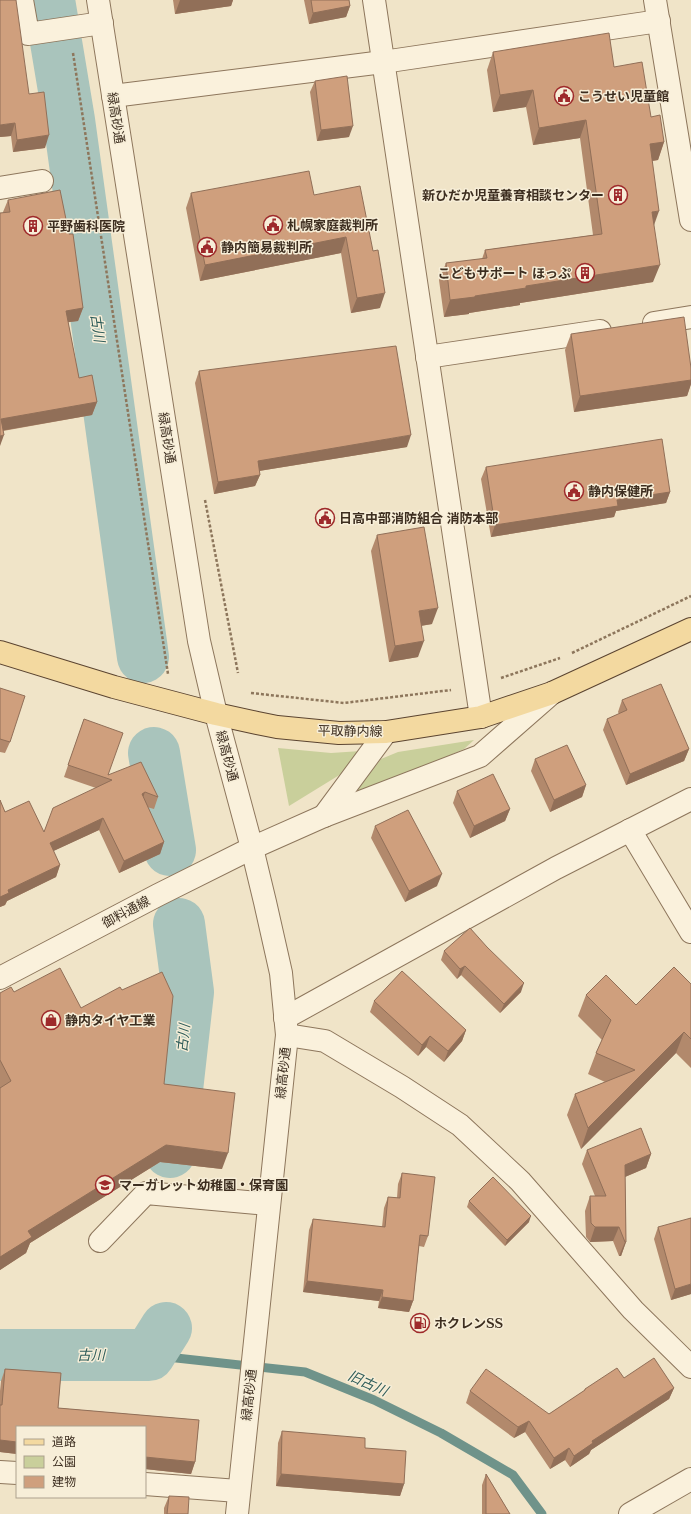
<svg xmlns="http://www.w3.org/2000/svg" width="691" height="1514" font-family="'Libre Baskerville','Noto Sans JP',serif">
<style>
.green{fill:#c9cf9b}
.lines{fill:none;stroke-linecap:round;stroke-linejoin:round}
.stream{stroke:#6f938a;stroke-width:9}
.river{stroke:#a9c4bc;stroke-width:52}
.minor-casing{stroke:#8d765c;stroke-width:24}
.major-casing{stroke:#5b4430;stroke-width:24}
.path{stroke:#8d765c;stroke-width:2.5;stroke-dasharray:3 2;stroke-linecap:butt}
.minor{stroke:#faf1dc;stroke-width:22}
.major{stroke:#f3d9a0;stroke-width:22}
.wall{fill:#b2896c}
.shaded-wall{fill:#916f58}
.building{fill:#cf9f7d;stroke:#916f58}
.labels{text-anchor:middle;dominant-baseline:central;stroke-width:3;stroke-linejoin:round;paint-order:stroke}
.poi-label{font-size:13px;font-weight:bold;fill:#3d2e20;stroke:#f7eed8;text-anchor:start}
.street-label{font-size:13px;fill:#3d2e20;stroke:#f7eed8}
.water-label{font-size:14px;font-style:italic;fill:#2f5d5a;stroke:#f7eed8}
</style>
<rect width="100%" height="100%" fill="#f0e4c8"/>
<g class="green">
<polygon points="474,740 464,749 350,799 381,759 398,752"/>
<polygon points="278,748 331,753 361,751 341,774 289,806"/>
</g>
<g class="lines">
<polyline class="stream" points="149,1355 305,1372 374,1400 441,1433 513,1475 542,1514"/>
<g class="river">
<polyline points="49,0 69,120 143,657"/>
<polyline points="154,753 170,850"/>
<polyline points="170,1152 188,992 179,924"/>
<polyline points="0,1355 149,1355 166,1328"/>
</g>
<g class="minor-casing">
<g id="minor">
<polyline points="22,0 28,34 102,23"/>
<polyline points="98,0 199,641 216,714 252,848 265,902 281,973 287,1035 237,1514"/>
<polyline points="374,0 481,717"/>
<polyline points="655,0 691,220"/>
<polyline points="113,96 383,62 659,21"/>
<polyline points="0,188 42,181"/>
<polyline points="654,323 691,317"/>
<polyline points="427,357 600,331"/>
<polyline points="324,816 386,732"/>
<polyline points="630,830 691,932"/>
<polyline points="0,978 158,895 252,848 324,816 480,756 552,693"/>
<polyline points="285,1018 556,868 691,799"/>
<polyline points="287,1035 325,1041 402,1087 460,1125 520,1181 633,1310 691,1367"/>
<polyline points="100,1241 146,1193 269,1204"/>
<polyline points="0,1472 17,1473"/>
<polyline points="145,1484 238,1491"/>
<polyline points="630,1514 691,1479"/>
</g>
</g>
<g class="major-casing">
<polyline id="major" points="0,652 114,687 216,714 257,723 277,727 339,733 386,732 481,717 552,693 691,629"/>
</g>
<g class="path">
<polyline points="73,53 168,674"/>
<polyline points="205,500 238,673"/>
<polyline points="572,653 691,596"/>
<polyline points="501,678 560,658"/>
<polyline points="251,693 344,703 451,690"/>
</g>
<use href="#minor" class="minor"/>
<use href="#major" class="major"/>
</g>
<g class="wall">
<polygon points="173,0 233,0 231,6 175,14"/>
<polygon points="304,0 349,0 350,6 346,17 309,24"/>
<polygon points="493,52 614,67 651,117 664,142 658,160 652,161 654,225 653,282 520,303 520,305 469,313 469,314 444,317 439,280 446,263 482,259 485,250 593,235 580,138 533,145 526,107 493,112 487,70"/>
<polygon points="315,81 349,137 317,141 310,92"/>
<polygon points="29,94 45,148 13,152 11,136 0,137"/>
<polygon points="191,193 314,195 373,251 380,308 351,313 341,253 200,281 186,208"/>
<polygon points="8,200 83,308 78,321 68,322 79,378 97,402 92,415 3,431 3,212"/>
<polygon points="571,334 691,368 691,384 687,396 574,412 565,350"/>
<polygon points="199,371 407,447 259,471 260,475 255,486 214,494 195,383"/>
<polygon points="486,467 670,492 666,503 616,511 614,517 491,537 481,479"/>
<polygon points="377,535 432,624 421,626 418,657 389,662 371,551"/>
<polygon points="0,688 10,742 5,753 0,752"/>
<polygon points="622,700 689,749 684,761 626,785 603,730 607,719 619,714 618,712"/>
<polygon points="84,719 108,775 158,797 154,809 147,807 164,842 160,854 119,873 99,830 53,851 60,865 56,877 7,901 5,905 0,907 0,800 5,812 44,832 96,788 64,777"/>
<polygon points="535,759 586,785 582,797 550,812 531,771"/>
<polygon points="457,791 510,809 505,821 470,838 453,803"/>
<polygon points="375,826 437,886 405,902 371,838"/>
<polygon points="444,951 521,992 500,1013 461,975 457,979 441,960"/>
<polygon points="691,984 691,1068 676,1053 581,1149 567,1115 575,1094 605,1082 588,1074 596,1053 602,1040 578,1016 586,995 636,1005"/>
<polygon points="14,992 81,1008 164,1084 222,1169 160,1162 30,1243 26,1253 0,1270 0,993"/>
<polygon points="374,1001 466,1030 462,1041 444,1062 426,1047 418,1056 370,1012"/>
<polygon points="587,1150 651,1154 646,1168 625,1177 626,1242 621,1256 619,1256 613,1241 590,1242 586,1237 585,1211 590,1196 595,1196 582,1164"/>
<polygon points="402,1173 428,1236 424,1247 419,1246 413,1301 409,1312 378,1308 379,1301 303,1292 309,1230 313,1219 382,1227 384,1208 388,1197 397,1198 398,1184"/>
<polygon points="469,1201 529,1222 505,1246 467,1207"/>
<polygon points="658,1227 691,1294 671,1300 654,1239"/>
<polygon points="5,1369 61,1373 58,1408 199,1420 195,1462 191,1474 145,1469 145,1427 17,1427 17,1454 0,1452 0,1391 1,1381"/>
<polygon points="624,1378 674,1388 669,1399 591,1450 589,1454 570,1467 565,1460 550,1469 525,1432 514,1438 466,1403 470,1391 549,1414 584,1391 585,1389"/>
<polygon points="282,1431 365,1448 404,1484 400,1496 276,1486 278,1443"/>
<polygon points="486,1474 510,1514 482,1514 482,1485"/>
<polygon points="169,1496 188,1514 164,1514 164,1508"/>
</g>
<g class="shaded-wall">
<polygon points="180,0 233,0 231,6 175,14"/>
<polygon points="350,6 346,17 309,24 313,13"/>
<polygon points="533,90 526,107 493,112 500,95"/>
<polygon points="586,120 580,138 533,145 539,128"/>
<polygon points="15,123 11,136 0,137 0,125"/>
<polygon points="353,126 349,137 317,141 321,130"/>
<polygon points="49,135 45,148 13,152 17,140"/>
<polygon points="664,142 658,160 644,162 650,144"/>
<polygon points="659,211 653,228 652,212"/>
<polygon points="346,237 341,253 200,281 205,265"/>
<polygon points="660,265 653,282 520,303 520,305 469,313 469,314 444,317 450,300 475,296 526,286"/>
<polygon points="385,293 380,308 351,313 357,298"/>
<polygon points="83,308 78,321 62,323 66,311"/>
<polygon points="691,380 691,384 687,396 574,412 580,396"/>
<polygon points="97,402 92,415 0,431 1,419"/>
<polygon points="4,435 0,446 0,436"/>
<polygon points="411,435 407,447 253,472 258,461"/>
<polygon points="260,475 255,486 214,494 218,482"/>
<polygon points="670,492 666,503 616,511 614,517 491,537 495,525 617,500"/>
<polygon points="438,608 432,624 413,627 419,611"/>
<polygon points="424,641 418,657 389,662 395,646"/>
<polygon points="689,749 684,761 626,785 630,774"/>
<polygon points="586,785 582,797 550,812 554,800"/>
<polygon points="145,792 141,804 142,794"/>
<polygon points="510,809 505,821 470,838 474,826"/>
<polygon points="103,818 99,830 45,855 50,843"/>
<polygon points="164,842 160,854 119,873 124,861"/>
<polygon points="60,865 56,877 7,901 5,905 0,907 0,897 8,890"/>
<polygon points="442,874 437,886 405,902 409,891"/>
<polygon points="465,966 461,975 457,979 460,969"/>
<polygon points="524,983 521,992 500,1013 504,1004"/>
<polygon points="466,1030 462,1041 444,1062 448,1051"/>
<polygon points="684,1032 676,1053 581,1149 588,1128"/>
<polygon points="430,1036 426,1047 418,1056 422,1045"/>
<polygon points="166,1145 228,1153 222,1169 160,1162 30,1243 26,1253 0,1270 0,1257 28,1231"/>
<polygon points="651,1154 646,1168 620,1179 625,1165"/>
<polygon points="531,1216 529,1222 505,1246 507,1240"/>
<polygon points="595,1227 619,1227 613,1241 590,1242"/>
<polygon points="625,1242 626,1242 621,1256 619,1256"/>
<polygon points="307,1281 383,1290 379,1301 303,1292"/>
<polygon points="691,1284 691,1294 671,1300 675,1289"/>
<polygon points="382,1297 413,1301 409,1312 378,1308"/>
<polygon points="674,1388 669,1399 591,1450 589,1454 570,1467 574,1456 592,1441"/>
<polygon points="529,1421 525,1432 514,1438 518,1427"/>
<polygon points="0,1440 17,1442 17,1454 0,1452"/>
<polygon points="569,1448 565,1460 550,1469 554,1458"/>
<polygon points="145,1457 195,1462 191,1474 145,1469"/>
<polygon points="281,1474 404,1484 400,1496 276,1486"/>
</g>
<g class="building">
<polygon points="0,0 16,0 29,94 44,92 49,135 17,140 15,123 0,125"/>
<polygon points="311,0 349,0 350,6 313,13"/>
<polygon points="609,33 614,67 642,62 651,117 660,115 664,142 650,144 659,211 652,212 660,265 526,286 526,288 475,296 475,297 450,300 446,263 487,258 485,250 602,234 586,120 539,128 533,90 500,95 493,52"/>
<polygon points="347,76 353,126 321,130 315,81"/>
<polygon points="309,171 314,195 360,186 373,251 378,250 385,293 357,298 346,237 205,265 191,193"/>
<polygon points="60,190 69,234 73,234 83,308 66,311 79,378 92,375 97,402 1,419 4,435 0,436 0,213 10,212 8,200"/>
<polygon points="684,317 691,368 691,380 580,396 571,334"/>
<polygon points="396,346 411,435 258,461 260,475 218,482 199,371"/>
<polygon points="662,439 670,492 617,500 618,506 495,525 486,467"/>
<polygon points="424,527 438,608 419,611 424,641 395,646 377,535"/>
<polygon points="661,684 689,749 630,774 607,719 627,710 622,700"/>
<polygon points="0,688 25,696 10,742 0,739"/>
<polygon points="84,719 123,733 108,775 141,762 158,797 145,792 142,794 164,842 124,861 103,818 50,843 60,865 8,890 9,893 0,897 0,800 5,812 29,801 44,832 53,808 112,780 68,765"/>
<polygon points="567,745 586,785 554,800 535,759"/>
<polygon points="493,774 510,809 474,826 457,791"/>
<polygon points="408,810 442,874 409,891 375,826"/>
<polygon points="470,928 487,947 524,983 504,1004 465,966 460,969 444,951"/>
<polygon points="674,967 691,984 691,1039 684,1032 588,1128 575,1094 635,1070 596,1053 611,1020 586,995 606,975 636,1005"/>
<polygon points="60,968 81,1008 120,987 122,990 162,972 173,996 164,1084 235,1093 228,1153 166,1145 28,1231 32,1237 0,1257 0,1088 11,1081 0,1060 0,993 11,987 14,992"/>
<polygon points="402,971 466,1030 448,1051 430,1036 422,1045 374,1001"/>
<polygon points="641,1128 651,1154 625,1165 626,1242 625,1242 619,1227 595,1227 591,1223 590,1196 606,1196 587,1150"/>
<polygon points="402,1173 435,1177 428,1236 420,1235 413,1301 382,1297 383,1290 307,1281 313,1219 385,1227 388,1197 400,1198"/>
<polygon points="493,1177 531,1216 507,1240 469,1201"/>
<polygon points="691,1218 691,1284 675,1289 658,1227"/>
<polygon points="654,1358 674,1388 592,1441 593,1443 574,1456 569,1448 554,1458 529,1421 518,1427 470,1391 486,1369 549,1414 585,1390 585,1389 617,1368 624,1378"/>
<polygon points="5,1369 61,1373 58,1408 199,1420 195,1462 145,1457 145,1427 17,1427 17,1442 0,1440 0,1405 2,1405"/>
<polygon points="282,1431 365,1438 365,1448 406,1451 404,1484 281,1474"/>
<polygon points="486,1474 510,1514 486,1514"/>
<polygon points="169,1496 189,1497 188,1514 167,1514"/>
</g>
<defs>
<g id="civic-ring" transform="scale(1)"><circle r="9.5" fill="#f7eed8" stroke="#9e2a2b" stroke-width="1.5"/><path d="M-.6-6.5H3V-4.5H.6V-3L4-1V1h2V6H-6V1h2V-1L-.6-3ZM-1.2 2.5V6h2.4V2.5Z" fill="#9e2a2b"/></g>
<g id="building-ring" transform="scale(1)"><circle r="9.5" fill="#f7eed8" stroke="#9e2a2b" stroke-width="1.5"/><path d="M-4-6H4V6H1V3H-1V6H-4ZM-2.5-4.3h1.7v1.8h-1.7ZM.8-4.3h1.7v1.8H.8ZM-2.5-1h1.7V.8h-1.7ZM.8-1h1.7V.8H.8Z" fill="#9e2a2b"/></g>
<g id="shop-ring" transform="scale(1)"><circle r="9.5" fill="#f7eed8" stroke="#9e2a2b" stroke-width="1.5"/><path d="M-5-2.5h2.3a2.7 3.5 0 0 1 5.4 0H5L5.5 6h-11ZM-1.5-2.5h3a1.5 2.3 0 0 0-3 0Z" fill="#9e2a2b"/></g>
<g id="school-ring" transform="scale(1)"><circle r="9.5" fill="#f7eed8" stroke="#9e2a2b" stroke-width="1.5"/><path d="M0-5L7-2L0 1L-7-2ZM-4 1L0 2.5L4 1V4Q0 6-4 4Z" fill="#9e2a2b"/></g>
<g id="fuel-ring" transform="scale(1)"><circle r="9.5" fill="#f7eed8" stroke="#9e2a2b" stroke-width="1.5"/><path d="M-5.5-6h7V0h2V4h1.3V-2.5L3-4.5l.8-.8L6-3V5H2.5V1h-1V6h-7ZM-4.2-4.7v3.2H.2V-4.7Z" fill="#9e2a2b"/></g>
</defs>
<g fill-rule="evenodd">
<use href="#civic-ring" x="564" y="96"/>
<use href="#building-ring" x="618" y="195"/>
<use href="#civic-ring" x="273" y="225"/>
<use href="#building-ring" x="33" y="226"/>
<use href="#civic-ring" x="207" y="247"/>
<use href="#building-ring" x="585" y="273"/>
<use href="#civic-ring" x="574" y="491"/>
<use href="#civic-ring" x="325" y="518"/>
<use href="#shop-ring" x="51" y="1020"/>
<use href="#school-ring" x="105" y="1185"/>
<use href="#fuel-ring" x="420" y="1323"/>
</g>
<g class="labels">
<g class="poi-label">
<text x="578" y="96">こうせい児童館</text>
<text x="604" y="195" text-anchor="end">新ひだか児童養育相談センター</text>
<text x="287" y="225">札幌家庭裁判所</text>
<text x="47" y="226">平野歯科医院</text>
<text x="221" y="247">静内簡易裁判所</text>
<text x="571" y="273" text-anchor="end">こどもサポート ほっぷ</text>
<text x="588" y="491">静内保健所</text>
<text x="339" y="518">日高中部消防組合 消防本部</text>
<text x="65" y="1020">静内タイヤ工業</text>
<text x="119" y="1185">マーガレット幼稚園・保育園</text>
<text x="434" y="1323">ホクレンSS</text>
</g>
<g class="street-label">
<text transform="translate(116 118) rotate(81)">緑高砂通</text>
<text transform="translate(167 438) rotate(81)">緑高砂通</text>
<text transform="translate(350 731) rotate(1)">平取静内線</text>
<text transform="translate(227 756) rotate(75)">緑高砂通</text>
<text transform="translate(126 912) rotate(-28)">御料通線</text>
<text transform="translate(283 1073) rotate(-84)">緑高砂通</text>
<text transform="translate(249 1395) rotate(-84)">緑高砂通</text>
</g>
<g class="water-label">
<text transform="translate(98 328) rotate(82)">古川</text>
<text transform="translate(183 1038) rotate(-84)">古川</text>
<text x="91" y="1355">古川</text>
<text transform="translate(368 1383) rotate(24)">旧古川</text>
</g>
</g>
<rect x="16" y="1426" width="130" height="72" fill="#f7eed8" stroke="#ada18e"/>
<rect x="24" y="1439" width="20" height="6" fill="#f3d9a0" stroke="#ada18e"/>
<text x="52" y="1446" font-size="12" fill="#3d2e20">道路</text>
<rect x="24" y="1456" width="20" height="12" fill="#c9cf9b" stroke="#ada18e"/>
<text x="52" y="1466" font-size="12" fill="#3d2e20">公園</text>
<rect x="24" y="1476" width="20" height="12" fill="#cf9f7d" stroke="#ada18e"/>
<text x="52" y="1486" font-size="12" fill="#3d2e20">建物</text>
</svg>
